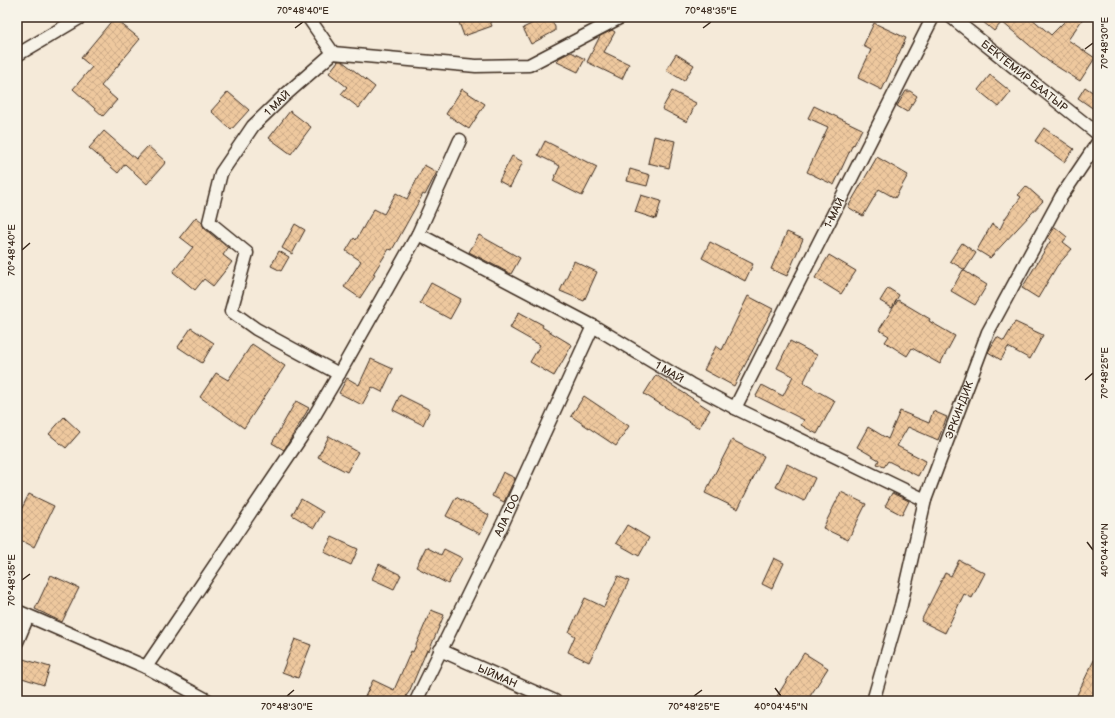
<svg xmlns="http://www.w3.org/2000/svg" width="1115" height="718" font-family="'Balsamiq Sans',sans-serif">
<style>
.building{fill:url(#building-cross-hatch);stroke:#3b2a1e}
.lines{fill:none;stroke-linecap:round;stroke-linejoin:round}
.street-casing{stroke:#3b2a1e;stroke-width:15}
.street{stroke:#f7f3e8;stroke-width:12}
.ticks{fill:none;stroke:#3b2a1e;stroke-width:1.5}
.labels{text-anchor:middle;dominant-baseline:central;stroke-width:3.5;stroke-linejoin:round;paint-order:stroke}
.street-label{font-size:11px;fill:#3b2a1e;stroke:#f7f3e8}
.neatline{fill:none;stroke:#3b2a1e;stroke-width:1.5}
.ticks-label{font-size:10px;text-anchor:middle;fill:#3b2a1e}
</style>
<defs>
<pattern id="building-cross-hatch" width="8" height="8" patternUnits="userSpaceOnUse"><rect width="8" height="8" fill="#eec89e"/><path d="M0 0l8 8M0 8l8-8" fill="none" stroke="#cdac88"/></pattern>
</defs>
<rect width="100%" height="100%" fill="#f5ead9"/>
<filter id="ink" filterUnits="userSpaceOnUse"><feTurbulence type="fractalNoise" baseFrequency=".025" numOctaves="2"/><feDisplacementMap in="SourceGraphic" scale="8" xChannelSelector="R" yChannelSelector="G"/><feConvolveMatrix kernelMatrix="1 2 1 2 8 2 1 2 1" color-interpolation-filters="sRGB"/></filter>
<g filter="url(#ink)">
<g class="building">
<polygon points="457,17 488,17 492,26 464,36"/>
<polygon points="545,17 550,17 555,27 555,31 531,44 523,28"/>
<polygon points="977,17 1030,17 1051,35 1069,17 1084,17 1068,40 1095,58 1080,81 1048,61 1002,22 994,31"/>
<polygon points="114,18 140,39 101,86 117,100 103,116 73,89 92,67 81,58"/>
<polygon points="874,23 906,38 882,90 858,78 871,50 863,46"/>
<polygon points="612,30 615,32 604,52 629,64 622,79 587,62 600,36"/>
<polygon points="571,52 585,59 578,72 557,62 559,58"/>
<polygon points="676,54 694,65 684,81 666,70"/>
<polygon points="338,61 342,61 375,87 359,108 341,94 347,87 329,73"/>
<polygon points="990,75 1011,92 999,107 978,90"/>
<polygon points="1085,87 1098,96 1098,112 1078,98"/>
<polygon points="462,89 485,104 469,129 446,114"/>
<polygon points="672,91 696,103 687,122 662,109"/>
<polygon points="906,91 910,91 917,96 907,112 897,106"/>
<polygon points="228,92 249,110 231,130 211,111"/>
<polygon points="814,106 862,129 854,145 853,144 834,185 807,172 828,127 808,118"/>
<polygon points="290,111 311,127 291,154 269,138"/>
<polygon points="1044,128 1074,149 1064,162 1035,141"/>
<polygon points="104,131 136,159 148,146 166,162 147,184 125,164 118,173 89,148"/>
<polygon points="654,136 675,141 669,168 648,163"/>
<polygon points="545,141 597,167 582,196 553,181 560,166 538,155"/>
<polygon points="512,156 523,162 510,187 499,181"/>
<polygon points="877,157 908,175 895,198 879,189 863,216 848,207"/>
<polygon points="424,165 437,172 425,195 423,194 392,250 389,249 373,274 375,275 360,298 344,287 361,261 346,251 354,238 356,240 374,209 384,214 396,193 407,199"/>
<polygon points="630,169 650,175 647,186 627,181"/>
<polygon points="1026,186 1043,201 990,258 977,250 992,224 1000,229 1006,217 1021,197 1018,195"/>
<polygon points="641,195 661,201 656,219 635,212"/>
<polygon points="196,217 202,222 204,228 228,248 223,255 232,262 213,286 204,279 195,290 173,272 193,247 180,237"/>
<polygon points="295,224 305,230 292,254 282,248"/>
<polygon points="1055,227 1067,237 1063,242 1072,249 1057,266 1038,298 1022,288 1051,240 1048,238"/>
<polygon points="787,232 803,239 787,276 771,269"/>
<polygon points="479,235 520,258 511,274 469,252"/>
<polygon points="710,242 753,264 745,281 702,258"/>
<polygon points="962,243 976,253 965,270 950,261"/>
<polygon points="279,251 289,257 281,271 271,266"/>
<polygon points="829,255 856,271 841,294 815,278"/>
<polygon points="574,261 597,272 584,301 560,291"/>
<polygon points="963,270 987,285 975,305 951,291"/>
<polygon points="431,283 461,299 450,319 420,303"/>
<polygon points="888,288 899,295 892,308 880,301"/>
<polygon points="748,296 773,309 757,339 758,340 734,386 704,370 716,346 722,350"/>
<polygon points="898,300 930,319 929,321 955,336 940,364 912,348 907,356 885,342 889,336 879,330"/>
<polygon points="519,312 543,325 542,327 572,345 554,376 530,362 540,345 510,328"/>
<polygon points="1015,322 1043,335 1030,359 1008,347 1001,360 988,352 997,337 1004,341"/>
<polygon points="191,328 214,343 202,363 178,347"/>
<polygon points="790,341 817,355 803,383 835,401 817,434 801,425 804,420 756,396 762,385 783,396 793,376 777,368"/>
<polygon points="252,344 285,366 244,428 200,397 216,373 228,380"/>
<polygon points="371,359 393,369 382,392 372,387 362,405 339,393 347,378 359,385"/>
<polygon points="656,375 710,410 699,428 644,394"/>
<polygon points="400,395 430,410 423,425 393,410"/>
<polygon points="584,396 629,426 616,446 571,416"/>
<polygon points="296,401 309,408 284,450 272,443"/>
<polygon points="900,411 929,423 933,411 947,417 938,440 908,427 897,446 926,461 918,476 888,461 884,467 877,464 879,460 857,447 868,427 888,439"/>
<polygon points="64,417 80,432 66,448 49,434"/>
<polygon points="329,436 358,452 347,472 318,457"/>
<polygon points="732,440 764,456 738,509 705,493"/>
<polygon points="787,464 815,478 804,501 776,487"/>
<polygon points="503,472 515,478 504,502 492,496"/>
<polygon points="841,492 866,504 848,540 823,528"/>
<polygon points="892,493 909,501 902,515 885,506"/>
<polygon points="29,494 54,506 34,547 17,538 17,518"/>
<polygon points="456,497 489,515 480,534 446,516"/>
<polygon points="301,499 323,512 314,528 292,515"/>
<polygon points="627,525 649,538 639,556 616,543"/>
<polygon points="332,537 358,549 351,565 324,552"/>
<polygon points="426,547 441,555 444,549 462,558 448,584 416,567"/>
<polygon points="774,558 784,563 772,589 762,584"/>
<polygon points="959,560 985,573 972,598 964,594 945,633 921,621 945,573 951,576"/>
<polygon points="379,564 401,575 394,589 372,579"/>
<polygon points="51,575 79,588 62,622 35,609"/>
<polygon points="618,576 629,581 589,662 568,652 575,636 569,632 585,598 604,607"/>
<polygon points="431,610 444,615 429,651 427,650 409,692 406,696 409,698 409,701 363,701 373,680 394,690 411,651 413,652"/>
<polygon points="295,639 311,645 298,678 282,672"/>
<polygon points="1098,652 1098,701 1074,701"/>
<polygon points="804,653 828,668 807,701 774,701"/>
<polygon points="23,659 50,667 44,685 19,677 19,672"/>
</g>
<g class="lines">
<g class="street-casing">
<g id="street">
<polyline points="308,17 333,53"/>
<path id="s1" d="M951,17L1098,134"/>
<polyline points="17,55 81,17"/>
<path id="s2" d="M418,234L593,326L690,384L735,408L925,500"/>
<path id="s3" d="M339,374L256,329L231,311L247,253L209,222L221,173L253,126L284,96L333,53L476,66L529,65L621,17"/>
<path id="s4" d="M735,408L933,17"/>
<polyline points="17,611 146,667 209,701"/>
<polyline points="17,642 28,616"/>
<path id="s5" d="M440,650L555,701"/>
<polyline points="146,667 306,430 339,374 418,234 460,140"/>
<path id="s6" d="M416,701L503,523L593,326"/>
<path id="s7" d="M873,701L901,605L925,500L988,332L1061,197L1098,142"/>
</g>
</g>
<use href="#street" class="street"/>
</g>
</g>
<path class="ticks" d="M295,28L303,22M703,28L711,22M1085,49L1093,43M22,250L30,243M1085,380L1093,373M1087,542L1093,550M22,580L30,574M775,688L781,696M287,696L294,690M694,696L702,690"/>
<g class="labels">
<g class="street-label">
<text stroke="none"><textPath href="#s1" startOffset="94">БЕКТЕМИР БААТЫР</textPath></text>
<text stroke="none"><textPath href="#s3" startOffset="375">1 МАЙ</textPath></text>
<text stroke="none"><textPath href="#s4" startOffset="219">1-МАЙ</textPath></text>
<text stroke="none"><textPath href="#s2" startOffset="287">1 МАЙ</textPath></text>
<text stroke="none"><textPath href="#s7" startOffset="304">ЭРКИНДИК</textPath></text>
<text stroke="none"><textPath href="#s6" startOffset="207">АЛА ТОО</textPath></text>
<text stroke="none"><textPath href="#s5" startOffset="63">ЫЙМАН</textPath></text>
</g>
</g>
<rect width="1115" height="718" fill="none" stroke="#f7f3e8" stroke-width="44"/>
<rect x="22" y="22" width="1071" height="674" class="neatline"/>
<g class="ticks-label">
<text x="303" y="14">70°48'40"E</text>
<text x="711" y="14">70°48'35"E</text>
<text transform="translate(1104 43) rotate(-90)" y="4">70°48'30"E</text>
<text transform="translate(11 250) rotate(-90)" y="4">70°48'40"E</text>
<text transform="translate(1104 373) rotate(-90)" y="4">70°48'25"E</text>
<text transform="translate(1104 550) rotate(-90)" y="4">40°04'40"N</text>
<text transform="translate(11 580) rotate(-90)" y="4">70°48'35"E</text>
<text x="287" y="710">70°48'30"E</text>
<text x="694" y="710">70°48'25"E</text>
<text x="781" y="710">40°04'45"N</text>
</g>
</svg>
